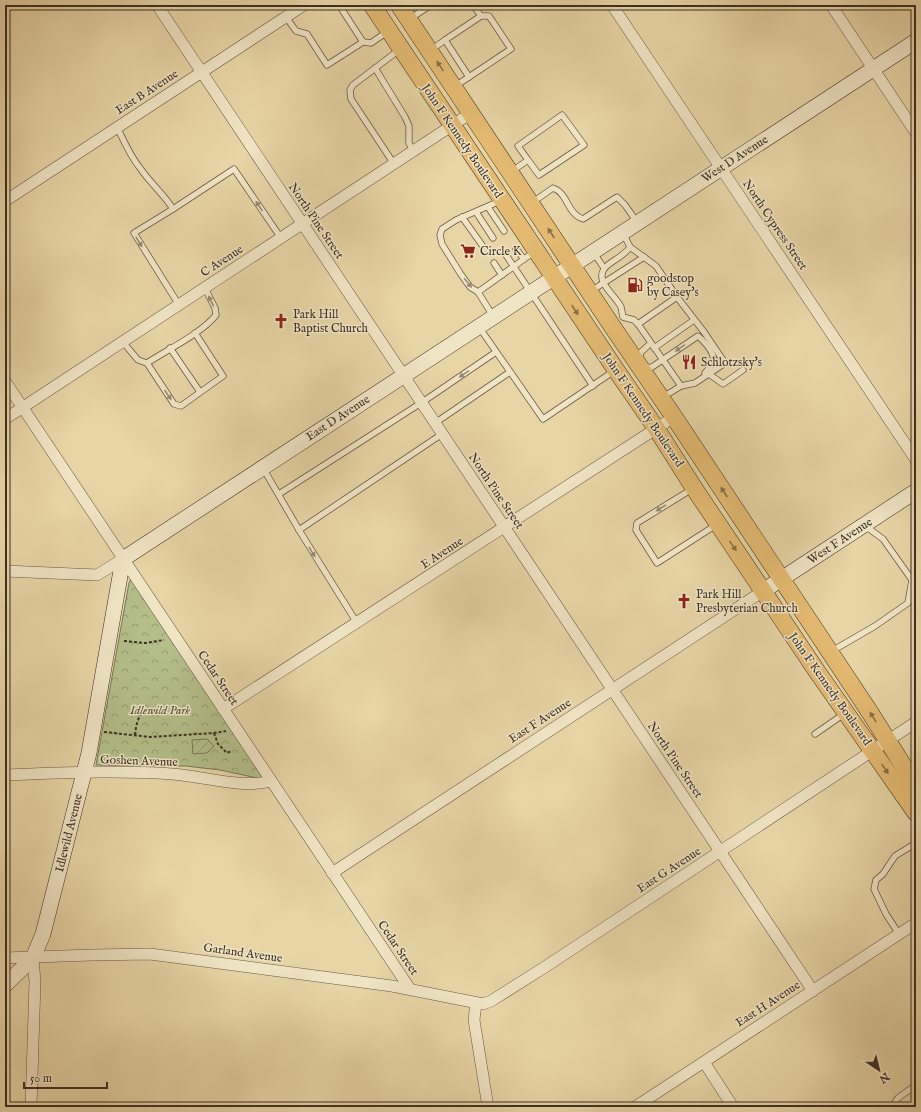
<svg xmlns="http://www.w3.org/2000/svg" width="921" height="1112" font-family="'IM FELL English',serif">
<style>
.park{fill:url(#park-crowns);stroke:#787656}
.garden{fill:url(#garden-furrows);stroke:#787656}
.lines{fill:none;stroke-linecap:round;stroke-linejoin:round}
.lane-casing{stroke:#675845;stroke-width:7}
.street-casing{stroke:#675845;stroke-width:12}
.secondary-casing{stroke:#3c2f25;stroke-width:16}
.primary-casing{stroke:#3c2f25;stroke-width:18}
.path{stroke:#3c2f25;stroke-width:2;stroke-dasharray:3 2;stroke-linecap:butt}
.lane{stroke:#efe4c4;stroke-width:5.5}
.street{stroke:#efe4c4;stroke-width:11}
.secondary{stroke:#efe4c4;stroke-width:15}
.primary{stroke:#e4ba72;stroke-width:17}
.oneway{fill:#886e48}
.oneway2{fill:#968a74}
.labels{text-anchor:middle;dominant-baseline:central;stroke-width:3;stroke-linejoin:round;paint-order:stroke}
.street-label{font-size:12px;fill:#3c2f25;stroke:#efe4c4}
.poi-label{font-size:12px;fill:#3c2f25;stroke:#efe4c4;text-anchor:start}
.park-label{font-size:12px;font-style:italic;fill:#544c39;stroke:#efe4c4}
</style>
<defs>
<pattern id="park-crowns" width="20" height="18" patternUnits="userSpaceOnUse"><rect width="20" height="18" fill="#b3be88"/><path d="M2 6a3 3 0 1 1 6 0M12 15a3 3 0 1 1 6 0" fill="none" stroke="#939b6f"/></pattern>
<pattern id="garden-furrows" width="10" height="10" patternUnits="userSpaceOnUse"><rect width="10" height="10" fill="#b3be88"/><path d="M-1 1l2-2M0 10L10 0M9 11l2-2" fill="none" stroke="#939b6f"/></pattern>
</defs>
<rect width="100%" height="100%" fill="#e7d5a5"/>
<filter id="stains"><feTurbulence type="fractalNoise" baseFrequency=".005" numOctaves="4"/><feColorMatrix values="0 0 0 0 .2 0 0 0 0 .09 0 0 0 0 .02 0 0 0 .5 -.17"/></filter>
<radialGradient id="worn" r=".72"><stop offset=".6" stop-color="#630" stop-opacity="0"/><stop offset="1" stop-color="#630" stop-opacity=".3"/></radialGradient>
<polygon class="park" points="131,579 271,781 220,770 186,766 96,765 129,583"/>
<polygon class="garden" points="207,739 214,746 207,753 193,754 192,740"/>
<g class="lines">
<g class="lane-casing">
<g id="lane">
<polyline points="339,5 363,42 371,43 387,32"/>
<polyline points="286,17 296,31 307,34 327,65 363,42"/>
<polyline points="411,18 431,5"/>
<polyline points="431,50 445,40"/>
<polyline points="375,68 405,117 409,126 409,143 413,151"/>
<polyline points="469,77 511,49 489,16 481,16"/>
<polyline points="455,86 469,77 445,40 481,16 473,5"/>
<path d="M117,127C124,141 130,156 140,168C150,183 164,194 173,209L234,169L281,238"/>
<polyline points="394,164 351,99 350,90 353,85 399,50"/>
<polyline points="511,172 528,160 539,175 584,145 562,115 518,146 528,160"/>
<path d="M533,202L553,188C568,193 567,214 583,219L617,197L625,205L637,222"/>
<polyline points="488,207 504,231"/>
<polyline points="173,209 134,233 179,305"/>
<polyline points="476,212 493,238"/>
<polyline points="462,217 482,245"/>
<path d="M623,233L630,247C624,257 608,262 604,269C595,282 616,296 621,307C622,310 622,314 623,317L634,320L638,324L681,386L663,397"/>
<polyline points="630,247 656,266 677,297 638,324"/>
<polyline points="516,249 524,259"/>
<polyline points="593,252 604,268"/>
<polyline points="506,255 593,386"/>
<polyline points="494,263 502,275"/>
<polyline points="591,291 644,257"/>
<polyline points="478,292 534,252"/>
<polyline points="677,297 704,332 725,363 695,383 681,386"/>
<polyline points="493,316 478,292 470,287 460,273 442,244 440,235 442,229 456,220 500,201"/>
<polyline points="479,327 543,419 614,371"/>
<path d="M123,342L138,360L147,363C167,350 202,333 216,315L215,308L205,288"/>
<polyline points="170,348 200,392"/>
<polyline points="654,348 694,320"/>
<polyline points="639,359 641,352 651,343"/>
<polyline points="147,363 174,404 181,406 223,376 195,333"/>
<path d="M645,368L652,367L698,336C706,343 714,352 714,362L705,373"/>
<polyline points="709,374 723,384 743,370"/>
<polyline points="435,423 510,372"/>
<polyline points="263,468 299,530 357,623"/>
<polyline points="692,489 637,523 636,530 657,563 716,525"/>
<polyline points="279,494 421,403 496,352"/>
<polyline points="299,530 442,434"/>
<polyline points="832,651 875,626 908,603 912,580 883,539 864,525"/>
<polyline points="815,734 844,714"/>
<polyline points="899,934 886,914 874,889 876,880 883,874 895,856 916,843"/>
<polyline points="892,1107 898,1098 916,1085"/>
</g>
</g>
<g class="street-casing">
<g id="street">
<polyline points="157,5 813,991"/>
<polyline points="612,5 916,460"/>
<polyline points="831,5 916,133"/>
<polyline points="5,201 304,5"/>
<polyline points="5,381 410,989"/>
<polyline points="5,419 471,113"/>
<polyline points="5,571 97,575 123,559"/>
<polyline points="223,709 674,417"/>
<path d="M5,775C60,773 117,770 172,774C202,776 243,789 271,781"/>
<polyline points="332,873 763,591"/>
<polyline points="5,958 92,955 150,954 392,986 483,1004 491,1001 545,967 916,722"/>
<polyline points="476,1003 474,1020 488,1107"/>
<polyline points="704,1062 733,1107"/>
<polyline points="31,1107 35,982 33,958"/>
<polyline points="635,1107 916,923"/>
</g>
</g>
<g class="secondary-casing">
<g id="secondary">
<polyline points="763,591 916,491"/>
<polyline points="5,985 33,958 43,934 89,753 123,559 916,41"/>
</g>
</g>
<g class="primary-casing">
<g id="primary">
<polyline points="372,5 616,370 656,428 694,488 816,670 916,813"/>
<polyline points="399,5 612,326 674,417 871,714 916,786"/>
</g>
</g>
<g class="path">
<polyline points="124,641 145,643 164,640"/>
<polyline points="104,732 150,737 214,733 226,731"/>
<polyline points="214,733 218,744 227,753 231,751"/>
<path d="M135,735C136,725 138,715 146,709"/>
</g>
<use href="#lane" class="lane"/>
<use href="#street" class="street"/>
<use href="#secondary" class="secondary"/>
<use href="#primary" class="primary"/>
</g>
<defs><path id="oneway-solid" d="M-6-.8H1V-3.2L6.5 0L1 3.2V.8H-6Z"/></defs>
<g class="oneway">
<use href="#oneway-solid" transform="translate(440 66) rotate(-124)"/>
<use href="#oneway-solid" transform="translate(551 233) rotate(-123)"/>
<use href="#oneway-solid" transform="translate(575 310) rotate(56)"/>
<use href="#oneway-solid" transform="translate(724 492) rotate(-123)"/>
<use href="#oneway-solid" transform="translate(733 546) rotate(56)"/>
<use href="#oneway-solid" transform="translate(873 717) rotate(-122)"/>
<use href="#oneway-solid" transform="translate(885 769) rotate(55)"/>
</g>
<g class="oneway2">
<use href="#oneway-solid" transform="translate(259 206) rotate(-124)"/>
<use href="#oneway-solid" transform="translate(139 242) rotate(58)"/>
<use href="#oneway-solid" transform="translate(468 283) rotate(51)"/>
<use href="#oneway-solid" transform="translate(211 301) rotate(-116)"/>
<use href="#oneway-solid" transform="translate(680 348) rotate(146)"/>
<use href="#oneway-solid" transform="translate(464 374) rotate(146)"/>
<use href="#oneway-solid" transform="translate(168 395) rotate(56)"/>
<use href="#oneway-solid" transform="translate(661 508) rotate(148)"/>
<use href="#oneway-solid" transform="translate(312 552) rotate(58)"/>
</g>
<defs>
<g id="supermarket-bare" transform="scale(1.2)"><path d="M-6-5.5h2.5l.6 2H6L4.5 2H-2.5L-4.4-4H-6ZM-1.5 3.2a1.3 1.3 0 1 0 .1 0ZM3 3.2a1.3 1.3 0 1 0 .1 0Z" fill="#8f2418" stroke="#efe4c4" stroke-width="2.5" paint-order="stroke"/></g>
<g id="fuel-bare" transform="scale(1.2)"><path d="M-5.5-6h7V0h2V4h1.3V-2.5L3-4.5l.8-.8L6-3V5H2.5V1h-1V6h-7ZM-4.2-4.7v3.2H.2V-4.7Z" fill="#8f2418" stroke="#efe4c4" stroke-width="2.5" paint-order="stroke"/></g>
<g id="church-bare" transform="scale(1.2)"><path d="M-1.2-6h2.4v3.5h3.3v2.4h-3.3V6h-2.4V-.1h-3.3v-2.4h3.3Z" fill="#8f2418" stroke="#efe4c4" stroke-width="2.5" paint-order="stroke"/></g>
<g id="restaurant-bare" transform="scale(1.2)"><path d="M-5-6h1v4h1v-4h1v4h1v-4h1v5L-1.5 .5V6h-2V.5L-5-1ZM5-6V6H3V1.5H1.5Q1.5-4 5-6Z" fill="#8f2418" stroke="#efe4c4" stroke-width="2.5" paint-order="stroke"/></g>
</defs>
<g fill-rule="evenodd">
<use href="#supermarket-bare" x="468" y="251"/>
<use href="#fuel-bare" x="635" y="285"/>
<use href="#church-bare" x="281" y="321"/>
<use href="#restaurant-bare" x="689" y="362"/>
<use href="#church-bare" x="684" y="601"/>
</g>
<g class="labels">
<g class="street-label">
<text transform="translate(147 92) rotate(-33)">East B Avenue</text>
<text transform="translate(462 141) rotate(56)">John F Kennedy Boulevard</text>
<text transform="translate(735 159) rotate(-33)">West D Avenue</text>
<text transform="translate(316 221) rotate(56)">North Pine Street</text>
<text transform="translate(775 225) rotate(56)">North Cypress Street</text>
<text transform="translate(222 261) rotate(-33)">C Avenue</text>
<text transform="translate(643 410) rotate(56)">John F Kennedy Boulevard</text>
<text transform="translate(338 418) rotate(-33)">East D Avenue</text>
<text transform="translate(496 491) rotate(56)">North Pine Street</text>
<text transform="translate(840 541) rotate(-33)">West F Avenue</text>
<text transform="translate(442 553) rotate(-33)">E Avenue</text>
<text transform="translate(218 678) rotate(56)">Cedar Street</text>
<text transform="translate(830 689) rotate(55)">John F Kennedy Boulevard</text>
<text transform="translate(540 721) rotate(-33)">East F Avenue</text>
<text transform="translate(675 760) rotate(56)">North Pine Street</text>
<text transform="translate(139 761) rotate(2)">Goshen Avenue</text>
<text transform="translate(69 833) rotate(-76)">Idlewild Avenue</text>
<text transform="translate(669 870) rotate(-33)">East G Avenue</text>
<text transform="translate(398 948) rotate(56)">Cedar Street</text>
<text transform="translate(243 953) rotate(8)">Garland Avenue</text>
<text transform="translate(768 1004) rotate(-33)">East H Avenue</text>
</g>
<g class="poi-label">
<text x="480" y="251">Circle K</text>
<text x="647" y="278">goodstop<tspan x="647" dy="14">by Casey's</tspan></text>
<text x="293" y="314">Park Hill<tspan x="293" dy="14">Baptist Church</tspan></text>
<text x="701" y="362">Schlotzsky's</text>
<text x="696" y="594">Park Hill<tspan x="696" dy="14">Presbyterian Church</tspan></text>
</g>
<g class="park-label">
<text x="160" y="710">Idlewild Park</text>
</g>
</g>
<rect width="921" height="1112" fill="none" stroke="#e7d5a5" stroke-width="20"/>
<rect x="6" y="6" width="909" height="1100" fill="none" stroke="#3c2f25" stroke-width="2"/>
<rect x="10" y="10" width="901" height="1092" fill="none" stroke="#3c2f25"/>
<g transform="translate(879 1070) rotate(145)" stroke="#efe4c4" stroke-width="3" paint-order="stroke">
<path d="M0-3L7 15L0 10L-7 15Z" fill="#3c2f25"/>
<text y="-6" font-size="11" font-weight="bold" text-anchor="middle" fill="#3c2f25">N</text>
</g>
<path d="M24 1082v6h83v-6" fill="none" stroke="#3c2f25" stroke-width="2"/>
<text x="30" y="1082" font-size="12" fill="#3c2f25" stroke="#efe4c4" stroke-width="3" paint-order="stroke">50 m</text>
<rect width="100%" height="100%" filter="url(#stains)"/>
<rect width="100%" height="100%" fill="url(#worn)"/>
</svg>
